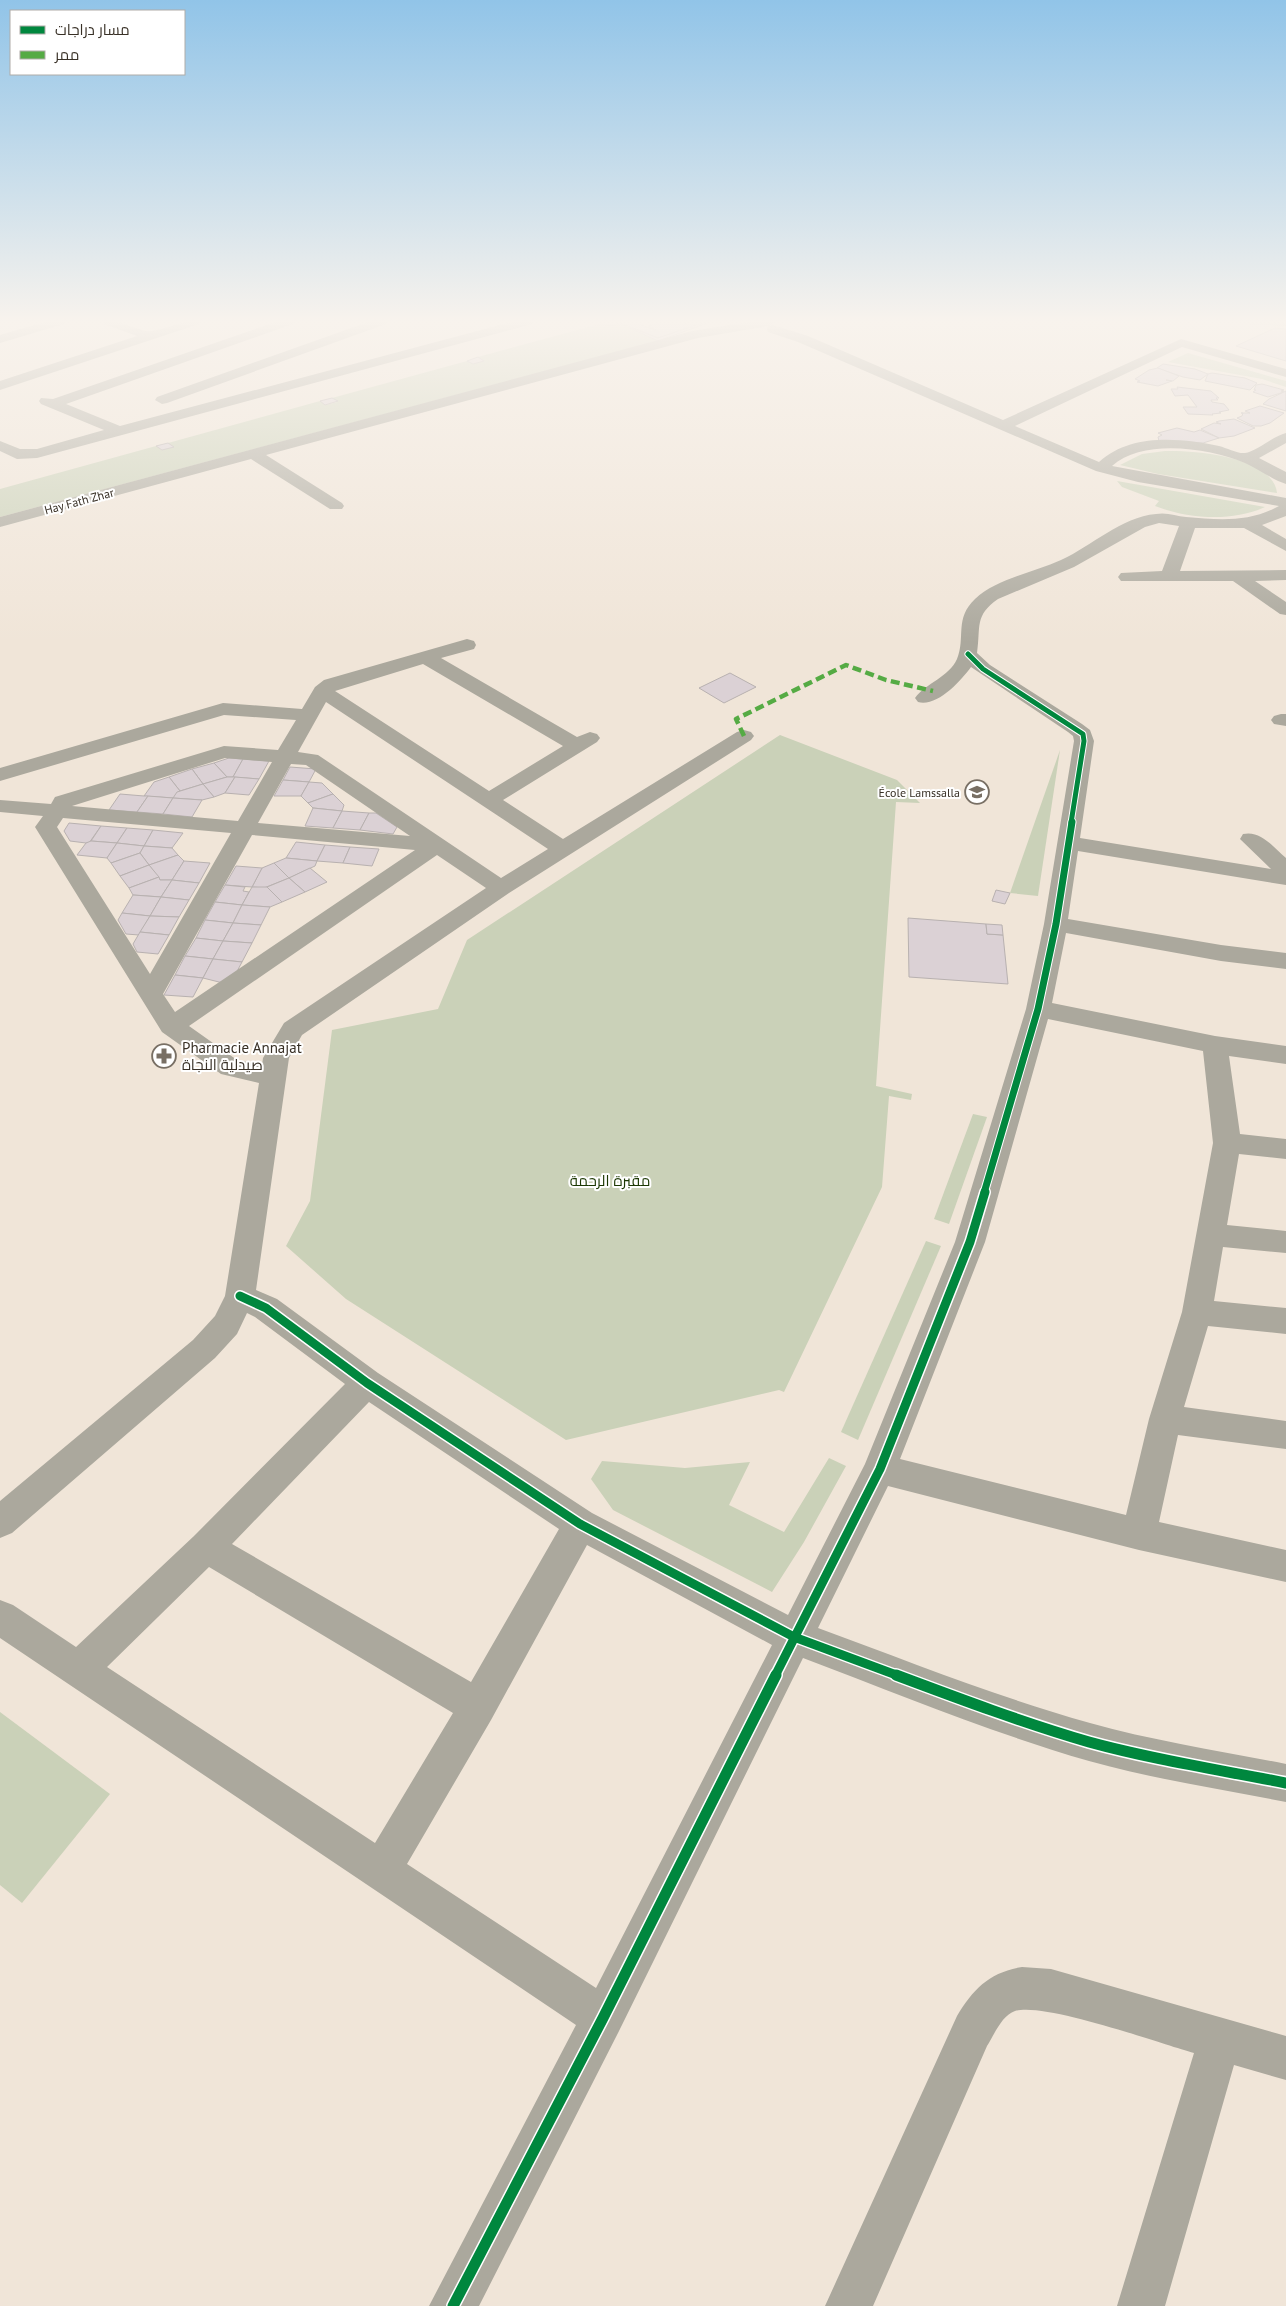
<svg xmlns="http://www.w3.org/2000/svg" width="1286" height="2306" font-family="'PT Sans',Cairo,sans-serif">
<style>
.green{fill:#cad1b8}
.building{fill:#dbd1d5;stroke:#b8b1b0}
.lines{fill:none;stroke-linecap:round;stroke-linejoin:round}
.minor{fill:#aba89d;fill-rule:evenodd}
.quiet-far1{stroke:#55ab44;stroke-width:3;stroke-dasharray:7 3;stroke-linecap:butt}
.quiet{stroke:#55ab44;stroke-width:4.5;stroke-dasharray:9 4.5;stroke-linecap:butt}
.cycleway-far3-casing{stroke:#fff;stroke-width:7}
.cycleway-far2-casing{stroke:#fff;stroke-width:9}
.cycleway-far1-casing{stroke:#fff;stroke-width:12}
.cycleway-casing{stroke:#fff;stroke-width:14}
.cycleway-far3{stroke:#00873e;stroke-width:5}
.cycleway-far2{stroke:#00873e;stroke-width:7}
.cycleway-far1{stroke:#00873e;stroke-width:9}
.cycleway{stroke:#00873e;stroke-width:11}
.labels{text-anchor:middle;dominant-baseline:central;stroke-width:4;stroke-linejoin:round;paint-order:stroke}
.far-street-label{font-size:12px;fill:#383026;stroke:#fff}
.far-poi-label{font-size:12px;fill:#383026;stroke:#fff;text-anchor:end}
.poi-label{font-size:15px;fill:#383026;stroke:#fff;text-anchor:start}
.park-label{font-size:15px;fill:#1b3702;stroke:#fff}
</style>
<rect width="100%" height="100%" fill="#f0e5d8"/>
<g class="green">
<polygon points="1203,321 1286,321 1286,326 1278,326"/>
<polygon points="603,323 619,323 658,341 0,517 0,489 156,446 162,450 173,447 168,443 320,401 326,405 337,402 332,398 467,361 473,364 483,361 478,357"/>
<polygon points="1188,353 1286,381 1286,387 1262,379 1168,362"/>
<path d="M1165,451C1193,450 1273,456 1277,493L1158,474L1120,465L1142,454Z"/>
<path d="M1117,481L1265,507C1233,522 1188,519 1155,506L1159,501L1122,487Z"/>
<polygon points="780,735 897,780 920,803 896,802 876,1086 912,1094 911,1100 889,1096 882,1187 784,1392 779,1390 566,1440 346,1299 286,1246 310,1201 332,1030 438,1009 467,940"/>
<polygon points="1060,750 1038,896 1010,893"/>
<polygon points="973,1114 987,1117 949,1224 934,1219"/>
<polygon points="926,1241 941,1246 858,1440 841,1432"/>
<polygon points="829,1458 846,1466 804,1542 772,1592 613,1510 591,1479 602,1461 685,1468 750,1462 729,1505 784,1532"/>
<polygon points="0,1712 110,1794 22,1903 0,1885"/>
</g>
<g class="building">
<polygon points="605,321 616,321 621,323 609,326 600,322"/>
<polygon points="616,321 641,321 644,323 641,325 655,330 656,330 648,326 663,321 678,321 687,324 689,324 681,321 708,321 658,338"/>
<polygon points="708,321 713,321 658,341 619,323 658,338"/>
<polygon points="1275,328 1286,329 1286,361 1236,346"/>
<polygon points="478,357 484,361 473,364 467,361"/>
<polygon points="1163,364 1195,369 1208,374 1200,380 1183,377 1157,368"/>
<polygon points="1158,368 1179,376 1173,381 1166,380 1172,381 1158,386 1137,382 1140,381 1135,379 1149,370"/>
<polygon points="1212,373 1245,378 1257,383 1250,390 1205,381 1208,374"/>
<polygon points="1262,384 1284,390 1281,391 1284,392 1268,397 1253,392 1256,390 1254,390 1256,385"/>
<polygon points="1177,387 1211,391 1219,398 1216,398 1218,400 1211,400 1212,402 1224,404 1229,410 1219,412 1221,413 1212,414 1213,415 1188,414 1183,407 1197,407 1188,395 1175,396 1171,389 1178,389"/>
<polygon points="1286,391 1286,411 1263,404 1269,399"/>
<polygon points="332,398 338,401 325,405 320,401"/>
<polygon points="1260,406 1284,413 1270,423 1261,426 1253,426 1237,418 1242,416 1243,413 1241,413 1250,413 1245,411"/>
<polygon points="1234,419 1255,428 1234,436 1219,438 1201,429 1214,423 1221,424 1216,422 1219,421"/>
<polygon points="1177,428 1194,432 1200,430 1219,438 1203,443 1159,441 1158,437 1162,435 1158,433"/>
<polygon points="168,443 174,447 162,450 156,446"/>
<polygon points="730,673 756,687 724,703 699,688"/>
<polygon points="229,758 243,759 233,777 227,777 214,763"/>
<polygon points="243,759 269,761 259,779 233,777"/>
<polygon points="214,763 227,777 203,784 192,769"/>
<polygon points="290,767 316,769 309,782 283,780"/>
<polygon points="192,769 203,784 180,791 169,777"/>
<polygon points="169,777 180,791 173,798 144,796 154,782"/>
<polygon points="227,777 235,777 225,793 214,797 203,784"/>
<polygon points="235,777 259,779 249,795 225,793"/>
<polygon points="283,780 309,782 301,796 274,796"/>
<polygon points="309,782 322,783 333,794 308,803 301,796"/>
<polygon points="203,784 214,797 202,800 173,798 177,792"/>
<polygon points="120,794 144,796 148,796 137,812 109,810"/>
<polygon points="333,794 344,805 342,811 313,808 308,803"/>
<polygon points="148,796 173,798 163,814 137,812"/>
<polygon points="173,798 202,800 192,817 163,814"/>
<polygon points="313,808 342,811 333,828 305,826"/>
<polygon points="342,811 369,813 360,830 333,828"/>
<polygon points="369,813 376,813 397,827 393,834 360,830"/>
<polygon points="69,823 101,826 89,843 86,843 70,841 64,831"/>
<polygon points="101,826 127,828 117,843 91,841"/>
<polygon points="127,828 153,830 144,846 117,843"/>
<polygon points="153,830 183,833 172,848 144,846"/>
<polygon points="91,841 117,843 107,858 77,855 86,843"/>
<polygon points="296,842 325,845 317,861 286,858"/>
<polygon points="117,843 144,846 140,853 111,863 107,858"/>
<polygon points="325,845 350,847 343,863 317,861"/>
<polygon points="144,846 172,848 178,855 149,865 140,853"/>
<polygon points="350,847 379,849 372,866 343,863"/>
<polygon points="140,853 149,865 120,876 111,863"/>
<polygon points="178,855 184,861 172,880 160,880 149,865"/>
<polygon points="286,858 317,861 315,866 289,878 274,863"/>
<polygon points="184,861 210,863 199,883 172,880"/>
<polygon points="274,863 289,878 264,888 252,887 262,868"/>
<polygon points="149,865 159,877 129,888 120,876"/>
<polygon points="236,866 262,868 252,887 225,885"/>
<polygon points="310,868 327,882 305,892 289,878"/>
<polygon points="159,877 160,880 172,880 161,897 133,895 129,888"/>
<polygon points="289,878 305,892 282,902 267,887"/>
<polygon points="172,880 199,883 189,900 161,897"/>
<polygon points="225,885 245,887 243,891 249,892 242,905 215,902"/>
<polygon points="252,887 267,887 282,902 270,907 242,905"/>
<polygon points="996,890 1010,893 1005,904 992,901"/>
<polygon points="133,895 161,897 150,916 122,913"/>
<polygon points="161,897 189,900 179,917 150,916"/>
<polygon points="215,902 242,905 233,923 205,920"/>
<polygon points="242,905 270,907 261,925 233,923"/>
<polygon points="122,913 150,916 139,935 126,934 118,920"/>
<polygon points="150,916 179,917 169,935 140,932"/>
<polygon points="908,918 986,924 987,934 1003,935 1008,984 909,977"/>
<polygon points="205,920 233,923 223,941 196,938"/>
<polygon points="233,923 261,925 252,943 223,941"/>
<polygon points="986,924 1002,925 1003,935 987,934"/>
<polygon points="140,932 169,935 158,954 137,952 133,944"/>
<polygon points="196,938 223,941 213,959 185,956"/>
<polygon points="223,941 252,943 242,962 213,959"/>
<polygon points="185,956 213,959 203,978 175,975"/>
<polygon points="213,959 242,962 234,977 223,983 203,978"/>
<polygon points="175,975 203,978 193,997 164,995"/>
</g>
<g class="lines">
<g class="minor">
<polygon points="48,321 66,321 64,324 0,343 0,335"/>
<path d="M102,321C122,319 140,333 151,331C169,329 183,319 201,321L199,324L0,390V381L137,336L104,324Z"/>
<polygon points="278,321 295,321 293,324 66,404 120,426 515,321 534,321 532,324 37,458 17,459 0,451 0,441 20,449 37,449 104,430 41,404 39,401 41,398 53,399"/>
<polygon points="371,321 388,321 386,324 167,403 162,404 155,400 157,397"/>
<polygon points="755,321 775,322 769,326 698,338 266,455 342,503 344,506 342,509 330,509 251,459 0,527 0,517 692,331"/>
<path d="M773,325L808,336L1003,420L1181,339L1286,369V377L1182,347L1015,426L1099,462C1131,433 1180,438 1219,446C1227,448 1238,454 1245,453C1256,452 1273,436 1286,433V443L1259,458L1286,472V484C1273,480 1258,469 1245,463C1209,448 1143,438 1112,466L1286,498V516L1262,525L1286,539V551L1244,528H1195L1180,571L1286,570V580L1255,581L1286,602V615L1280,614L1233,581H1121L1118,577L1121,573L1162,571L1179,526L1159,523L1145,527L1074,567L998,599C974,616 981,626 977,653L990,665L1082,724L1090,730L1094,741L1080,838L1271,869L1240,839L1243,834C1261,830 1273,847 1286,858V885L1078,851L1068,919L1221,945L1286,953V969L1221,961L1066,933L1052,1003L1215,1036L1286,1046V1064L1229,1056L1240,1134L1286,1139V1159L1239,1154L1227,1225L1286,1231V1253L1223,1247L1214,1301L1286,1308V1334L1208,1326L1184,1407L1286,1421V1449L1178,1435L1159,1522L1286,1550V1582L1139,1550L888,1486L818,1628C908,1661 997,1697 1090,1723C1154,1741 1221,1751 1286,1764V1802C1220,1789 1153,1779 1089,1761C992,1733 898,1694 803,1658L618,2033L479,2306H429L576,2025L0,1638V1600L13,1605L76,1647L194,1536L345,1384L255,1317L247,1313L237,1334L215,1358L12,1533L0,1538V1501L193,1340L215,1316L225,1296L259,1083L221,1074L162,1032L35,827L43,816L0,812V800L51,804L55,797L224,746L278,750L296,720L224,715L0,781V768L223,703L302,709L315,687L324,680L467,639L474,641L476,645L474,649L441,658L577,737L590,732L597,734L600,738L597,742L503,800L563,839L737,732L744,730L751,732L754,736L751,740L509,893L302,1035L289,1058L256,1290L277,1299L378,1373L592,1513L788,1615L865,1464L955,1242L1026,1009L1044,924L1074,741L1073,736L1068,732L971,667C960,682 937,707 918,702L915,698C926,683 949,677 957,659C966,637 954,619 975,599C997,578 1033,573 1061,560C1092,546 1121,517 1156,514C1167,512 1176,516 1186,517C1218,520 1249,523 1279,506L1138,482L1096,471L798,342L768,332L767,329L768,326ZM423,664L563,746L489,791L335,691ZM326,702L548,849L501,878L318,755L298,752ZM225,758L272,762L238,821L72,806ZM291,764L306,765L410,836L258,823ZM63,818L231,833L150,974L57,827ZM252,835L415,850L175,1012L163,994ZM437,855L486,888L284,1023L263,1058L262,1065L237,1060L189,1026ZM1048,1019L1203,1051L1213,1143L1182,1312L1149,1419L1126,1515L900,1459L985,1242ZM369,1402L559,1529L471,1682L232,1544ZM587,1545L772,1645L596,1988L407,1864L491,1720ZM209,1567L453,1713L375,1843L107,1667Z"/>
<polygon points="1281,714 1286,714 1286,726 1274,724 1271,720 1274,716"/>
<path d="M1022,1967L1051,1969L1286,2036V2080L1234,2065L1165,2306H1117L1194,2053C1158,2043 1045,2002 1015,2011C1002,2015 994,2035 987,2046L873,2306H825L957,2016C973,1989 990,1972 1022,1967Z"/>
</g>
<polyline class="quiet-far1" points="763,321 769,322"/>
<polyline class="quiet" points="744,736 736,719 846,665 886,680 933,691"/>
<g class="cycleway-far3-casing">
<polyline id="cycleway-far3" points="968,654 983,669 1083,734 1084,741 1071,823"/>
</g>
<g class="cycleway-far2-casing">
<polyline id="cycleway-far2" points="984,1193 1038,1009 1056,924 1072,822"/>
</g>
<g class="cycleway-far1-casing">
<g id="cycleway-far1">
<polyline points="240,1296 266,1308 367,1383 580,1524 794,1637 899,1676"/>
<polyline points="775,1676 880,1469 970,1242 985,1192"/>
</g>
</g>
<g class="cycleway-casing">
<g id="cycleway">
<path d="M896,1675C960,1699 1024,1723 1089,1742C1154,1760 1221,1770 1286,1783"/>
<polyline points="453,2306 603,2018 776,1675"/>
</g>
</g>
<use href="#cycleway-far3" class="cycleway-far3"/>
<use href="#cycleway-far2" class="cycleway-far2"/>
<use href="#cycleway-far1" class="cycleway-far1"/>
<use href="#cycleway" class="cycleway"/>
</g>
<linearGradient id="sky" x2="0" y2="1"><stop stop-color="#91c4e8"/><stop offset="0.5" stop-color="#f8f3ed"/><stop offset="1" stop-color="#f8f3ed" stop-opacity="0"/></linearGradient>
<rect width="1286" height="643" fill="url(#sky)"/>
<defs>
<g id="school-ring" transform="scale(1.25)"><circle r="9.5" fill="#fff" stroke="#786f64" stroke-width="1.5"/><path d="M0-5L7-2L0 1L-7-2ZM-4 1L0 2.5L4 1V4Q0 6-4 4Z" fill="#786f64"/></g>
<g id="pharmacy-ring" transform="scale(1.25)"><circle r="9.5" fill="#fff" stroke="#786f64" stroke-width="1.5"/><path d="M-2-6h4v4h4v4h-4v4h-4v-4h-4v-4h4Z" fill="#786f64"/></g>
</defs>
<g fill-rule="evenodd">
<use href="#school-ring" x="977" y="792"/>
<use href="#pharmacy-ring" x="164" y="1056"/>
</g>
<g class="labels">
<g class="far-street-label">
<text transform="translate(79 501) rotate(-15)">Hay Fath Zhar</text>
</g>
<g class="far-poi-label">
<text x="960" y="792">École Lamssalla</text>
</g>
<g class="poi-label">
<text x="182" y="1047">Pharmacie Annajat<tspan x="182" dy="17">صيدلية النجاة</tspan></text>
</g>
<g class="park-label">
<text x="610" y="1180">مقبرة الرحمة</text>
</g>
</g>
<rect x="10" y="10" width="175" height="65" fill="#ffffff" stroke="#afaca8"/>
<rect x="20" y="26" width="25" height="8" fill="#00873e" stroke="#afaca8"/>
<text x="55" y="35" font-size="15" fill="#383026">مسار دراجات</text>
<rect x="20" y="51" width="25" height="8" fill="#55ab44" stroke="#afaca8"/>
<text x="55" y="60" font-size="15" fill="#383026">ممر</text>
</svg>
